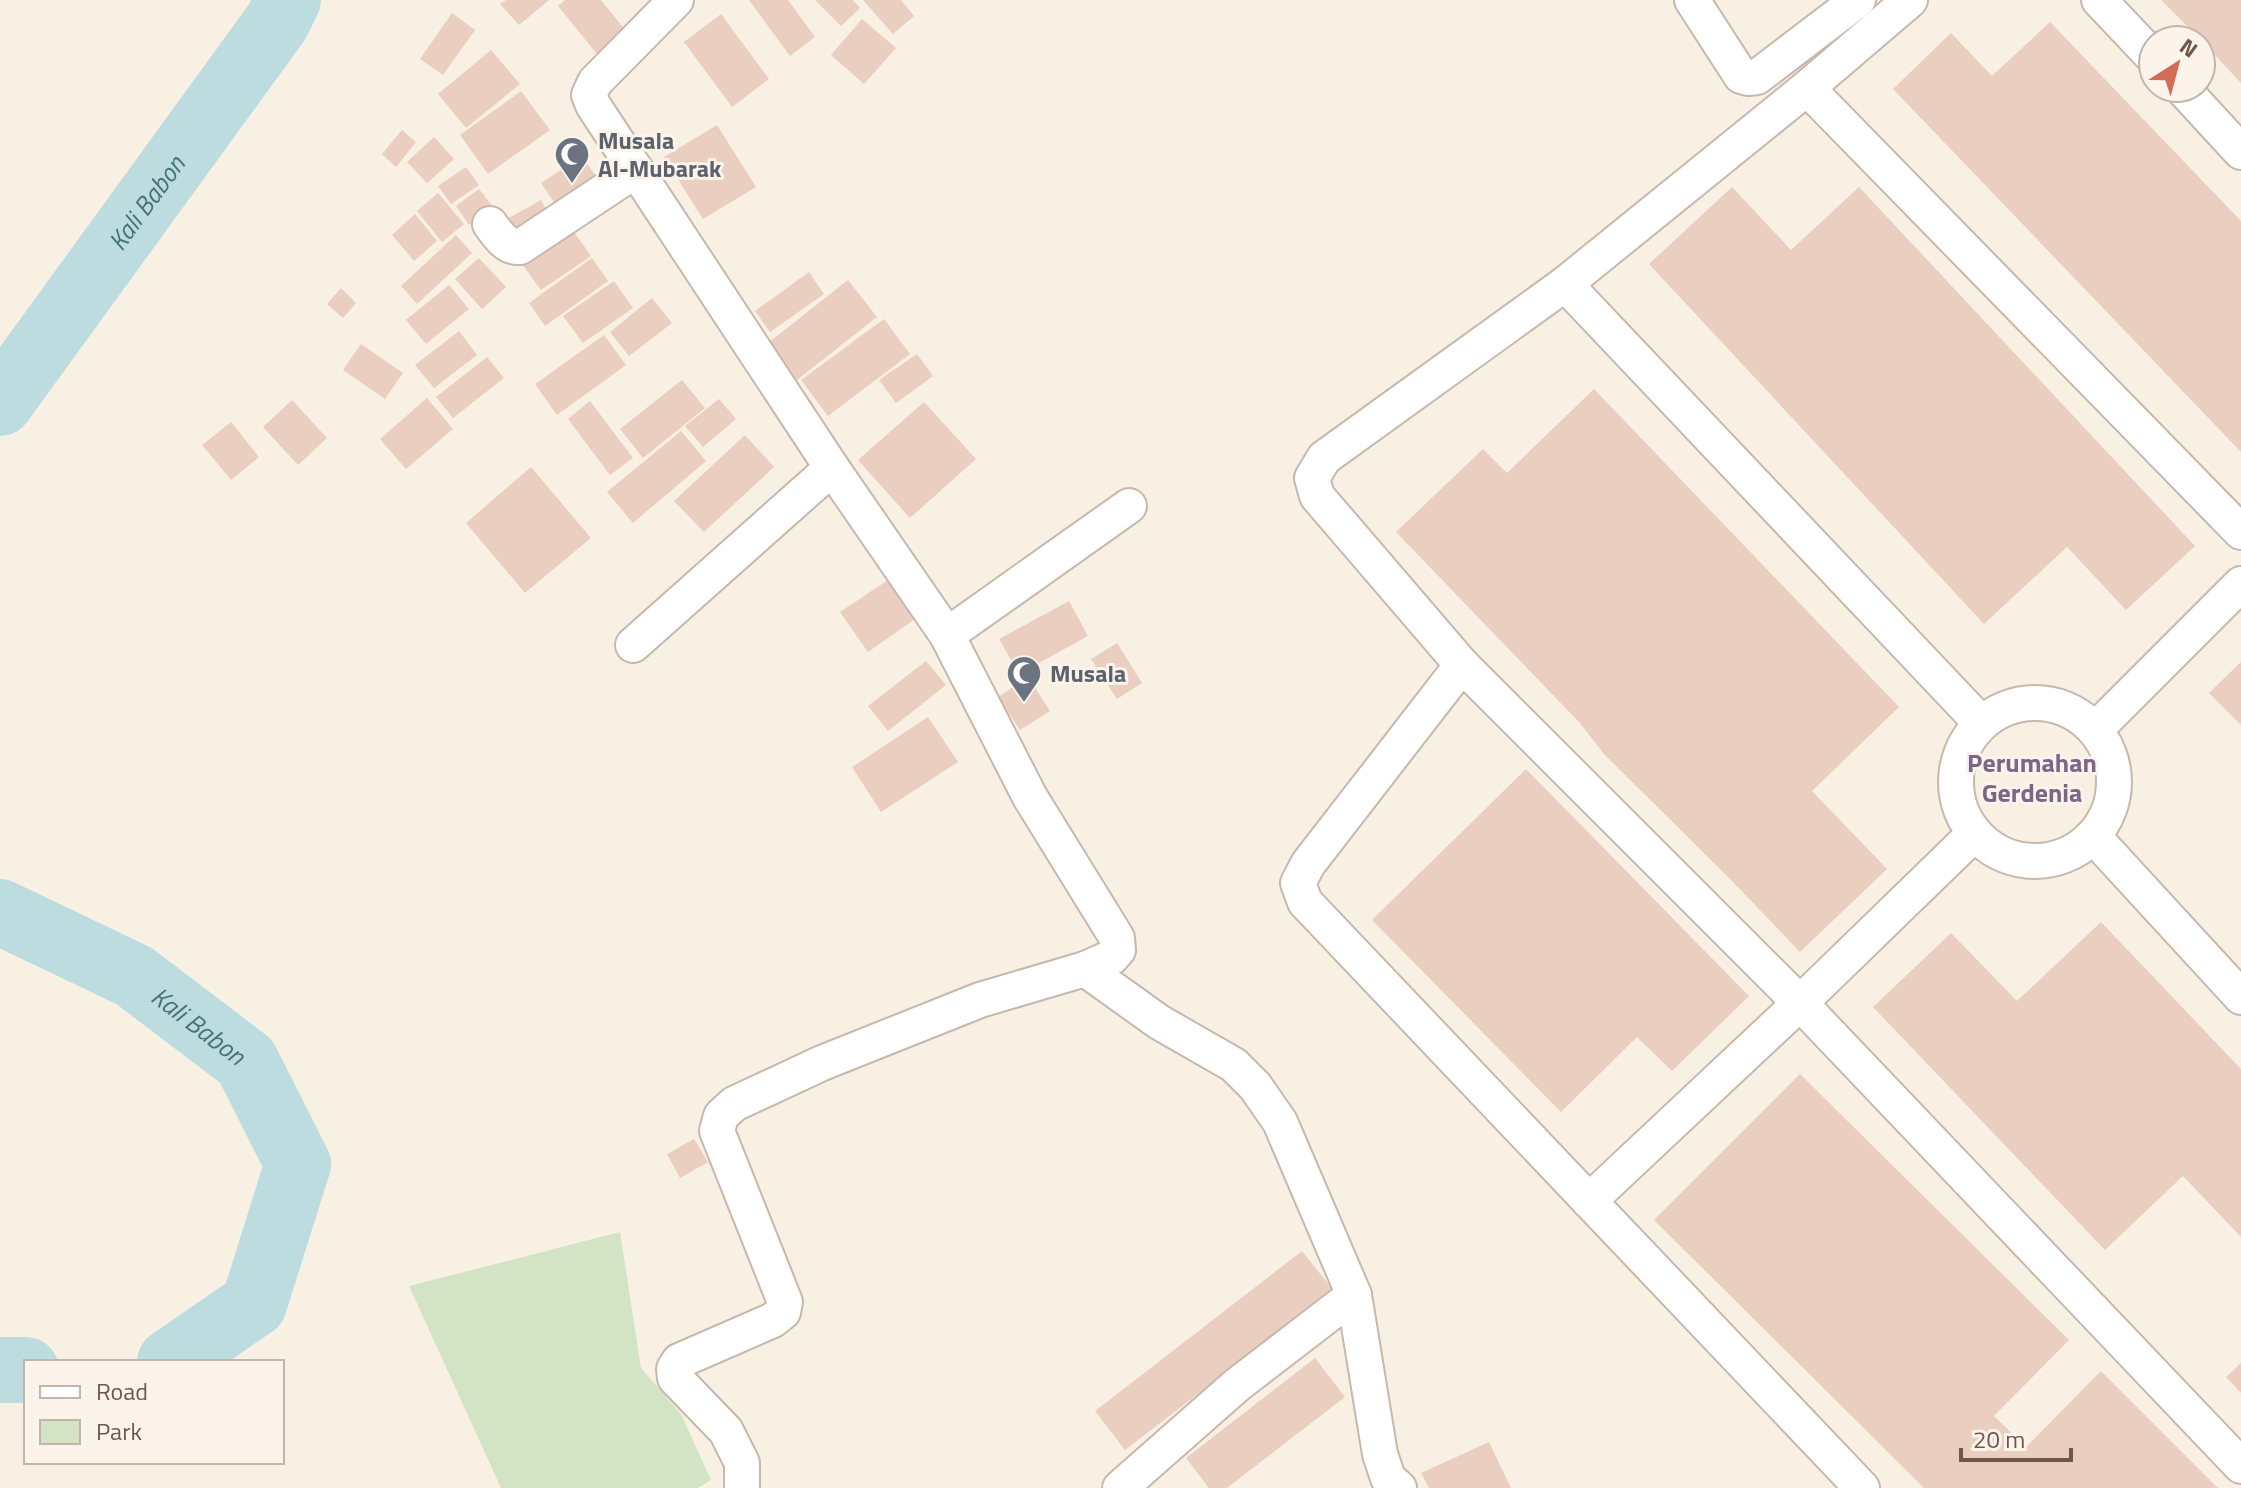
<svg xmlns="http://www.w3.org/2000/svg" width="2241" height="1488" font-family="'Titillium Web',sans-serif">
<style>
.green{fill:#d3e4c5}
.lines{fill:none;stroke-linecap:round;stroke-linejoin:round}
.river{stroke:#bcdcdf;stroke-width:66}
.building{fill:#eacec0}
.street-casing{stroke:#c8b7ac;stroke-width:38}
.street{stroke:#fff;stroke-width:34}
.labels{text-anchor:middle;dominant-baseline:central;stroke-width:6;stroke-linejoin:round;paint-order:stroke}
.worship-label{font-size:24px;font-weight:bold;fill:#5b616d;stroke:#fcf4ea;text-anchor:start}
.water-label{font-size:26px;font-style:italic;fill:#477378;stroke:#fcf4ea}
.neighbourhood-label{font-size:26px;font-weight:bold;fill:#7b668a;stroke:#fcf4ea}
</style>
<rect width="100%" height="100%" fill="#f9f0e4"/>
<polygon class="green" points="620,1232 641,1368 681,1414 711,1480 698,1488 501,1488 409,1286"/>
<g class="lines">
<g class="river">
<path id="s1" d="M0,403L277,22L288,0"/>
<path id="s2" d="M0,912L134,976L246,1061L298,1164L254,1304L170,1362"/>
<polyline points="0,1370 26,1370"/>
</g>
</g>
<g class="building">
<polygon points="506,0 549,0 519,25 500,4"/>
<polygon points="565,0 601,0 626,31 597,54 558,6"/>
<polygon points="749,0 788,0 815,37 790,56"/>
<polygon points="815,0 853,0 860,8 841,26"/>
<polygon points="863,0 901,0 914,16 893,34"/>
<polygon points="2161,0 2241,0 2241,83 2201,40"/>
<polygon points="452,13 475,30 443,75 420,59"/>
<polygon points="721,14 769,79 732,107 684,42"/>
<polygon points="862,19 896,48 864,84 831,55"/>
<polygon points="2050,22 2241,221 2241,452 1893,89 1951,33 1992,76"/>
<polygon points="491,50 520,84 466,128 438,94"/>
<polygon points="521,91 550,130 488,174 460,135"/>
<polygon points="717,125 756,187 703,219 664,157"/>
<polygon points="402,130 416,142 396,167 382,154"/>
<polygon points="434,137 454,159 427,183 407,162"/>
<polygon points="582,156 603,187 562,214 541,183"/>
<polygon points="466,167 479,185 451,204 438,186"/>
<polygon points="1732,187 1791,250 1859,187 2195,546 2126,610 2067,547 1984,624 1649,264"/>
<polygon points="479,189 493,207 469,225 456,206"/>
<polygon points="438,193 464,224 442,242 417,211"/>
<polygon points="541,200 551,219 518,238 507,219"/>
<polygon points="415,214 437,241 414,261 392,235"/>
<polygon points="572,229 591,256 541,290 522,264"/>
<polygon points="456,235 472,253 417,304 401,286"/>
<polygon points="479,258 506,287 482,309 455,279"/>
<polygon points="592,258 608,281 545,326 529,303"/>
<polygon points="809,272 824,294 770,332 755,311"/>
<polygon points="848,280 877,317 797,380 768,343"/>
<polygon points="614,281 633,308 583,343 563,316"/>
<polygon points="449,285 469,309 426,344 406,320"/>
<polygon points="341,288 356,303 343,318 327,304"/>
<polygon points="652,298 672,323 629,356 610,332"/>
<polygon points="884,319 910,354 828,416 801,380"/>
<polygon points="459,331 477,355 434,388 415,365"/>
<polygon points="604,335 626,365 557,415 535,384"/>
<polygon points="361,344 403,373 385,399 343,370"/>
<polygon points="917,354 933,376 896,403 879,380"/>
<polygon points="487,357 504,378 453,418 436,397"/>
<polygon points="682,380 705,408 643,458 620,429"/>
<polygon points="1594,389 1899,707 1812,791 1887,869 1800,952 1732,881 1604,754 1579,722 1396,532 1483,449 1507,473"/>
<polygon points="427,398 453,429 406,469 380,439"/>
<polygon points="719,399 736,419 703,447 685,426"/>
<polygon points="292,400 327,438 298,465 263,427"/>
<polygon points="590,401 633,458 610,475 568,419"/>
<polygon points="924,402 976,459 910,518 858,460"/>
<polygon points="231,422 259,457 231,480 202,445"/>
<polygon points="681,431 706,461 633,523 607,492"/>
<polygon points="745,435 774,467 704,532 674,501"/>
<polygon points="531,467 591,538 525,593 466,523"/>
<polygon points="888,580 915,619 868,652 840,612"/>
<polygon points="1069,601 1088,636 1019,674 999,639"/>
<polygon points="1117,643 1142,683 1117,699 1091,659"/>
<polygon points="926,661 946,685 888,731 868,706"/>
<polygon points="2241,662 2241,725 2209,693"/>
<polygon points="1028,677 1050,711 1020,730 998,697"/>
<polygon points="928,717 958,762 881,812 852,767"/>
<polygon points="1526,769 1749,996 1672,1071 1637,1037 1561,1112 1372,920"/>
<polygon points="2101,922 2241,1069 2241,1237 2183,1176 2105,1250 1873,1007 1951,933 2017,1001"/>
<polygon points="1800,1074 2069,1340 1994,1416 2026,1447 2101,1371 2218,1488 1924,1488 1654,1220"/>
<polygon points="694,1139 708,1162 680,1178 667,1154"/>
<polygon points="1302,1251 1333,1290 1125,1450 1095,1411"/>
<polygon points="1315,1358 1345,1397 1227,1488 1209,1488 1186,1458"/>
<polygon points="2241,1363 2241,1393 2226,1377"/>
<polygon points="1489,1442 1511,1488 1429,1488 1421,1473"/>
</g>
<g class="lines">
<g class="street-casing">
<g id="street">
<polyline points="676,0 595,82 589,95 593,105 832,468 947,635 1030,797 1117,938 1118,950 1112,957 1085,969 980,1000 822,1063 734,1104 721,1116 717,1131 785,1302 783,1312 773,1320 679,1361 674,1369 675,1378 726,1431 742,1463 742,1488"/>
<polyline points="1692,0 1741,76 1748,78 1757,77 1858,0"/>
<polyline points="1910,0 1807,88 1565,284 1324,458 1312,478 1317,496 1462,665 1800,1003 2241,1466"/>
<polyline points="2099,0 2153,57"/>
<polyline points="1807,88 2241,532"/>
<polyline points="2182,88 2241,152"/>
<path d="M490,224C498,235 506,248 520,247L636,170"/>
<polyline points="1565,284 1981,723"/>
<polyline points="947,635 1129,506"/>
<polyline points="633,645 832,468"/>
<polyline points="1462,665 1308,864 1298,883 1305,902 1862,1488"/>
<circle cx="2035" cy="782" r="79"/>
<polyline points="2097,728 2241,584"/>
<polyline points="2093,836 2241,997"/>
<polyline points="1085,969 1159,1022 1234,1065 1255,1086 1280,1122 1354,1295 1380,1454 1388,1478 1399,1488"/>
<polyline points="1589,1201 1800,1003 1973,835"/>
<polyline points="1120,1488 1237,1385 1354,1295"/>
</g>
</g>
<use href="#street" class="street"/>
</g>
<defs>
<g id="mosque-pin" transform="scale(1.8)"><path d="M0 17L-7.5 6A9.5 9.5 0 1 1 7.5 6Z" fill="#6b7280" stroke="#fcf4ea"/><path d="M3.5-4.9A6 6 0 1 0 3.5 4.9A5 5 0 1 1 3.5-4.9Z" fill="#fff"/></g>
</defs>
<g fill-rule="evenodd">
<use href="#mosque-pin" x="572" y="154"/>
<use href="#mosque-pin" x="1024" y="673"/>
</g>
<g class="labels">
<g class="worship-label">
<text x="598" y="140">Musala<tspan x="598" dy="28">Al-Mubarak</tspan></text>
<text x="1050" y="673">Musala</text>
</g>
<g class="water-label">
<text stroke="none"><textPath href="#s1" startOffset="248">Kali Babon</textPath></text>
<text stroke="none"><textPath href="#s2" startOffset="230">Kali Babon</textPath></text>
</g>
<g class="neighbourhood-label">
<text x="2032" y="762">Perumahan<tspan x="2032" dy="30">Gerdenia</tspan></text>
</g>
</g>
<rect x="24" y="1360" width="260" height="104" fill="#fcf4ea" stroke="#c3b5ab" stroke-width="2"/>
<rect x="40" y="1386" width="40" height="12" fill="#ffffff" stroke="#c3b5ab" stroke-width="2"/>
<text x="96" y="1400" font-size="24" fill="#6e574d">Road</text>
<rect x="40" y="1420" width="40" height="24" fill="#d3e4c5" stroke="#c3b5ab" stroke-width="2"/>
<text x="96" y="1440" font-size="24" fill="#6e574d">Park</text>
<g transform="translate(2177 64) rotate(36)"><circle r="38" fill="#fcf4ea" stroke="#c3b5ab" stroke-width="2"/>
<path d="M0-6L14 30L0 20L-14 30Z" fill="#d36d59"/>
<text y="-12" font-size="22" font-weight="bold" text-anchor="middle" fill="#6e574d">N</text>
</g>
<path d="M1961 1448v12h110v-12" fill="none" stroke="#6e574d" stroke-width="4"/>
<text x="1973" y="1448" font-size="24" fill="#6e574d" stroke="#fcf4ea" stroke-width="6" paint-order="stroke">20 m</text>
</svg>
